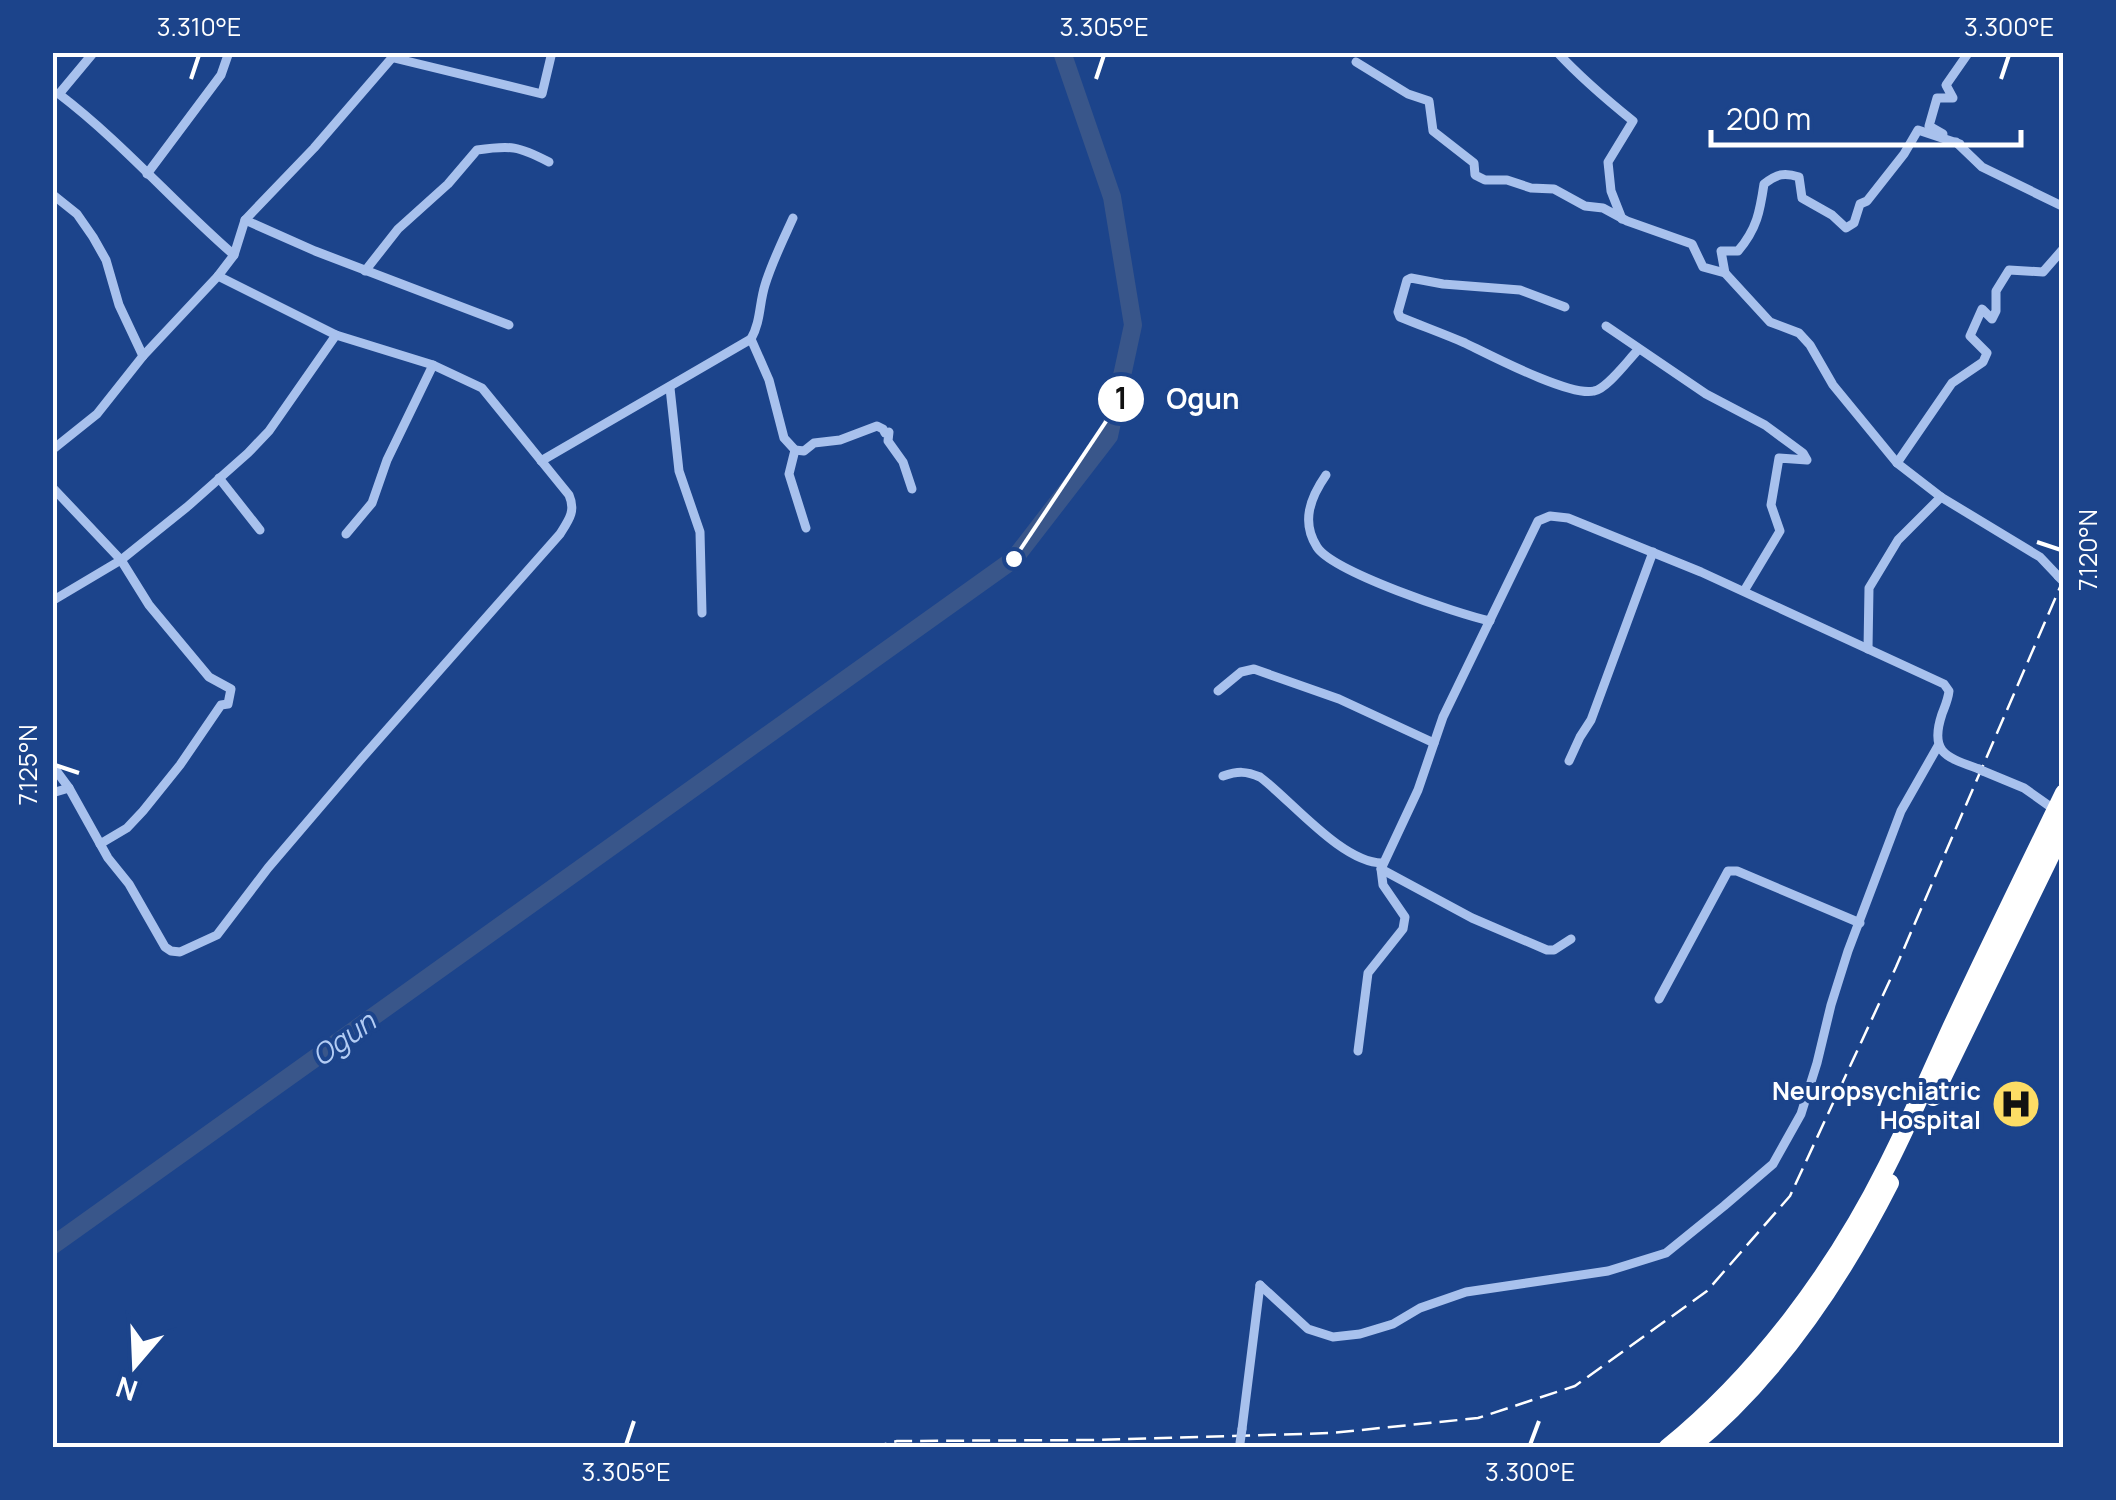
<svg xmlns="http://www.w3.org/2000/svg" width="2116" height="1500" font-family="Manrope,sans-serif">
<style>
.lines{fill:none;stroke-linecap:round;stroke-linejoin:round}
.river{stroke:#39568a;stroke-width:18}
.street{stroke:#a8c1ed;stroke-width:9}
.highway{stroke:#fff;stroke-width:18}
.rail{stroke:#fff;stroke-width:2.5;stroke-dasharray:18 8;stroke-linecap:butt}
.street-bridge{stroke:#a8c1ed;stroke-width:9}
.ticks{fill:none;stroke:#fff;stroke-width:4}
.labels{text-anchor:middle;dominant-baseline:central;stroke-width:8;stroke-linejoin:round;paint-order:stroke}
.poi-label{font-size:25px;font-weight:bold;fill:#fff;stroke:#1c448b;text-anchor:end}
.water-label{font-size:28px;font-style:italic;fill:#b3ccf4;stroke:#1c448b}
.leader{fill:none;stroke:#fff;stroke-width:4}
.callout-dot{fill:#fff;stroke:#1c448b;stroke-width:4}
.mark-label{font-size:30px;text-anchor:middle;font-weight:bold;fill:#111}
.callout-label{font-size:28px;text-anchor:middle;font-weight:bold;fill:#fff;stroke:#1c448b;stroke-width:8;stroke-linejoin:round;paint-order:stroke}
.neatline{fill:none;stroke:#fff;stroke-width:4}
.ticks-label{font-size:25px;text-anchor:middle;fill:#fff}
</style>
<rect width="100%" height="100%" fill="#1c448b"/>
<g class="lines">
<polyline class="river" points="52,1246 1014,559 1109,436 1133,325 1112,197 1062,52"/>
<g class="street">
<path d="M1557,52C1581,78 1607,100 1633,121L1608,162L1611,191L1622,219"/>
<polyline points="394,58 542,94 552,52"/>
<polyline points="1356,62 1408,94 1429,101 1433,131 1474,163 1475,175 1485,180 1507,180 1531,188 1554,189 1585,206 1603,208 1627,221 1692,244 1703,267 1725,273 1770,322 1799,333 1810,345 1833,385 1897,463 1941,497 2040,557 2058,576"/>
<path d="M52,92L59,94C122,142 174,203 234,255"/>
<polyline points="59,94 94,52"/>
<polyline points="1943,134 1929,126 1937,98 1953,98 1946,85 1969,52"/>
<polyline points="1956,142 1982,167 2064,207"/>
<polyline points="147,174 221,75 229,52"/>
<polyline points="52,194 77,214 93,237 106,260 119,305 143,356"/>
<path d="M793,218C783,240 772,262 765,285C759,304 761,321 751,339L769,380L784,438L795,450L789,474L806,528"/>
<polyline points="245,220 315,251 509,325"/>
<path d="M365,271L398,229L448,184L477,150C511,145 518,146 549,162"/>
<path d="M1725,273L1721,251H1738C1757,229 1760,211 1764,184C1777,174 1784,172 1799,177L1802,198L1832,215L1846,228L1854,223L1860,204L1867,201L1904,154L1918,130L1960,144"/>
<path d="M1565,307L1520,290L1443,284L1411,278L1407,280L1398,312L1400,317C1422,326 1444,334 1465,343C1490,355 1570,397 1594,391C1607,389 1628,360 1638,350"/>
<polyline points="1606,326 1706,394 1765,425 1803,453 1807,460 1779,458 1771,505 1780,531 1744,591"/>
<polyline points="670,388 679,471 700,532 702,613"/>
<polyline points="52,450 97,414 143,356 218,276 234,255 245,220 314,148 397,52"/>
<polyline points="795,450 804,451 814,443 840,440 877,426 883,429 885,433 889,432 888,441 903,462 912,489"/>
<polyline points="541,461 751,339"/>
<polyline points="1897,463 1952,383 1983,362 1987,353 1970,336 1982,309 1992,319 1996,311 1996,291 2009,270 2043,272 2064,248"/>
<path d="M1326,475C1310,498 1301,522 1317,547C1333,572 1458,614 1490,621"/>
<polyline points="219,478 260,530"/>
<polyline points="52,487 121,560 52,601"/>
<polyline points="346,534 372,503 387,460 433,365"/>
<polyline points="1868,649 1869,588 1898,540 1941,497"/>
<polyline points="1218,691 1241,672 1254,669 1339,699 1434,743"/>
<polyline points="1569,761 1580,737 1591,720 1653,552"/>
<path d="M52,765L69,788L108,858L129,884L165,947L171,951L180,952L217,935L268,868L362,758L560,534C569,520 576,511 569,495L482,388L433,365L336,335L218,276"/>
<polyline points="1983,771 2024,788 2055,810"/>
<path d="M1223,776C1238,771 1246,771 1260,777C1291,800 1343,864 1383,863"/>
<polyline points="52,793 69,788"/>
<polyline points="100,844 127,828 143,811 180,765 221,705 228,704 231,689 209,677 149,605 121,560 187,507 248,453 269,431 336,335"/>
<polyline points="1381,869 1472,918 1547,950 1554,950 1571,939"/>
<polyline points="1659,999 1728,871 1737,871 1860,923"/>
<path d="M1358,1051L1368,973L1403,929L1405,917L1383,885L1381,869L1418,790L1443,717L1538,521L1550,516L1568,518L1701,572L1944,684L1949,691C1948,700 1945,706 1942,714C1929,753 1946,757 1979,769"/>
<polyline points="1260,1285 1308,1329 1333,1337 1360,1334 1393,1324 1420,1308 1466,1292 1608,1271 1666,1253 1724,1206 1773,1164 1801,1114 1817,1063 1831,1005 1848,951 1901,811 1938,746"/>
<polyline points="1242,1429 1260,1285"/>
</g>
<g class="highway">
<polyline points="1933,1097 2064,828"/>
<path d="M1667,1448C1759,1373 1834,1272 1887,1166C1910,1121 1930,1074 1951,1028C1988,949 2026,871 2064,793"/>
<path d="M1689,1448C1774,1379 1841,1279 1890,1183"/>
</g>
<polyline class="rail" points="869,1448 897,1441 1094,1440 1332,1433 1478,1418 1575,1386 1707,1291 1790,1196 1896,967 2064,578"/>
<g class="street-bridge">
<polyline points="2058,576 2064,582"/>
<polyline points="1979,769 1983,771"/>
<polyline points="1240,1443 1242,1429"/>
</g>
</g>
<path class="ticks" d="M191,79L199,55M1096,79L1104,55M2001,79L2009,55M2037,542L2061,550M55,765L79,773M626,1445L634,1421M1530,1445L1539,1421"/>
<defs>
<g id="hospital-disc" transform="scale(2.5)"><circle r="9.5" fill="#fddd65" stroke="#1c448b"/><path d="M-5-5h3v3.5h4V-5h3V5h-3V1.5h-4V5h-3Z" fill="#111"/></g>
</defs>
<g fill-rule="evenodd">
<use href="#hospital-disc" x="2016" y="1104"/>
</g>
<g class="labels">
<g class="poi-label">
<text x="1981" y="1090">Neuropsychiatric<tspan x="1981" dy="29">Hospital</tspan></text>
</g>
<g class="water-label">
<text transform="translate(343 1038) rotate(-36)">Ogun</text>
</g>
</g>
<path class="leader" d="M1014 559L1121 399"/>
<g class="callout-dot">
<circle cx="1014" cy="559" r="10"/>
<circle cx="1121" cy="399" r="25"/>
</g>
<g class="mark-label">
<text x="1121" y="409">1</text>
</g>
<g class="callout-label">
<text x="1203" y="409">Ogun</text>
</g>
<rect width="2116" height="1500" fill="none" stroke="#1c448b" stroke-width="110"/>
<g transform="translate(135 1365) rotate(199)" stroke="#1c448b" stroke-width="8" paint-order="stroke">
<path d="M0-8L18 38L0 25L-18 38Z" fill="#ffffff"/>
<text y="-15" font-size="28" font-weight="bold" text-anchor="middle" fill="#ffffff">N</text>
</g>
<path d="M1711 130v15h310v-15" fill="none" stroke="#ffffff" stroke-width="5"/>
<text x="1726" y="130" font-size="30" fill="#ffffff" stroke="#1c448b" stroke-width="8" paint-order="stroke">200 m</text>
<rect x="55" y="55" width="2006" height="1390" class="neatline"/>
<g class="ticks-label">
<text x="199" y="36">3.310°E</text>
<text x="1104" y="36">3.305°E</text>
<text x="2009" y="36">3.300°E</text>
<text transform="translate(2088 550) rotate(-90)" y="9">7.120°N</text>
<text transform="translate(28 765) rotate(-90)" y="9">7.125°N</text>
<text x="626" y="1481">3.305°E</text>
<text x="1530" y="1481">3.300°E</text>
</g>
</svg>
